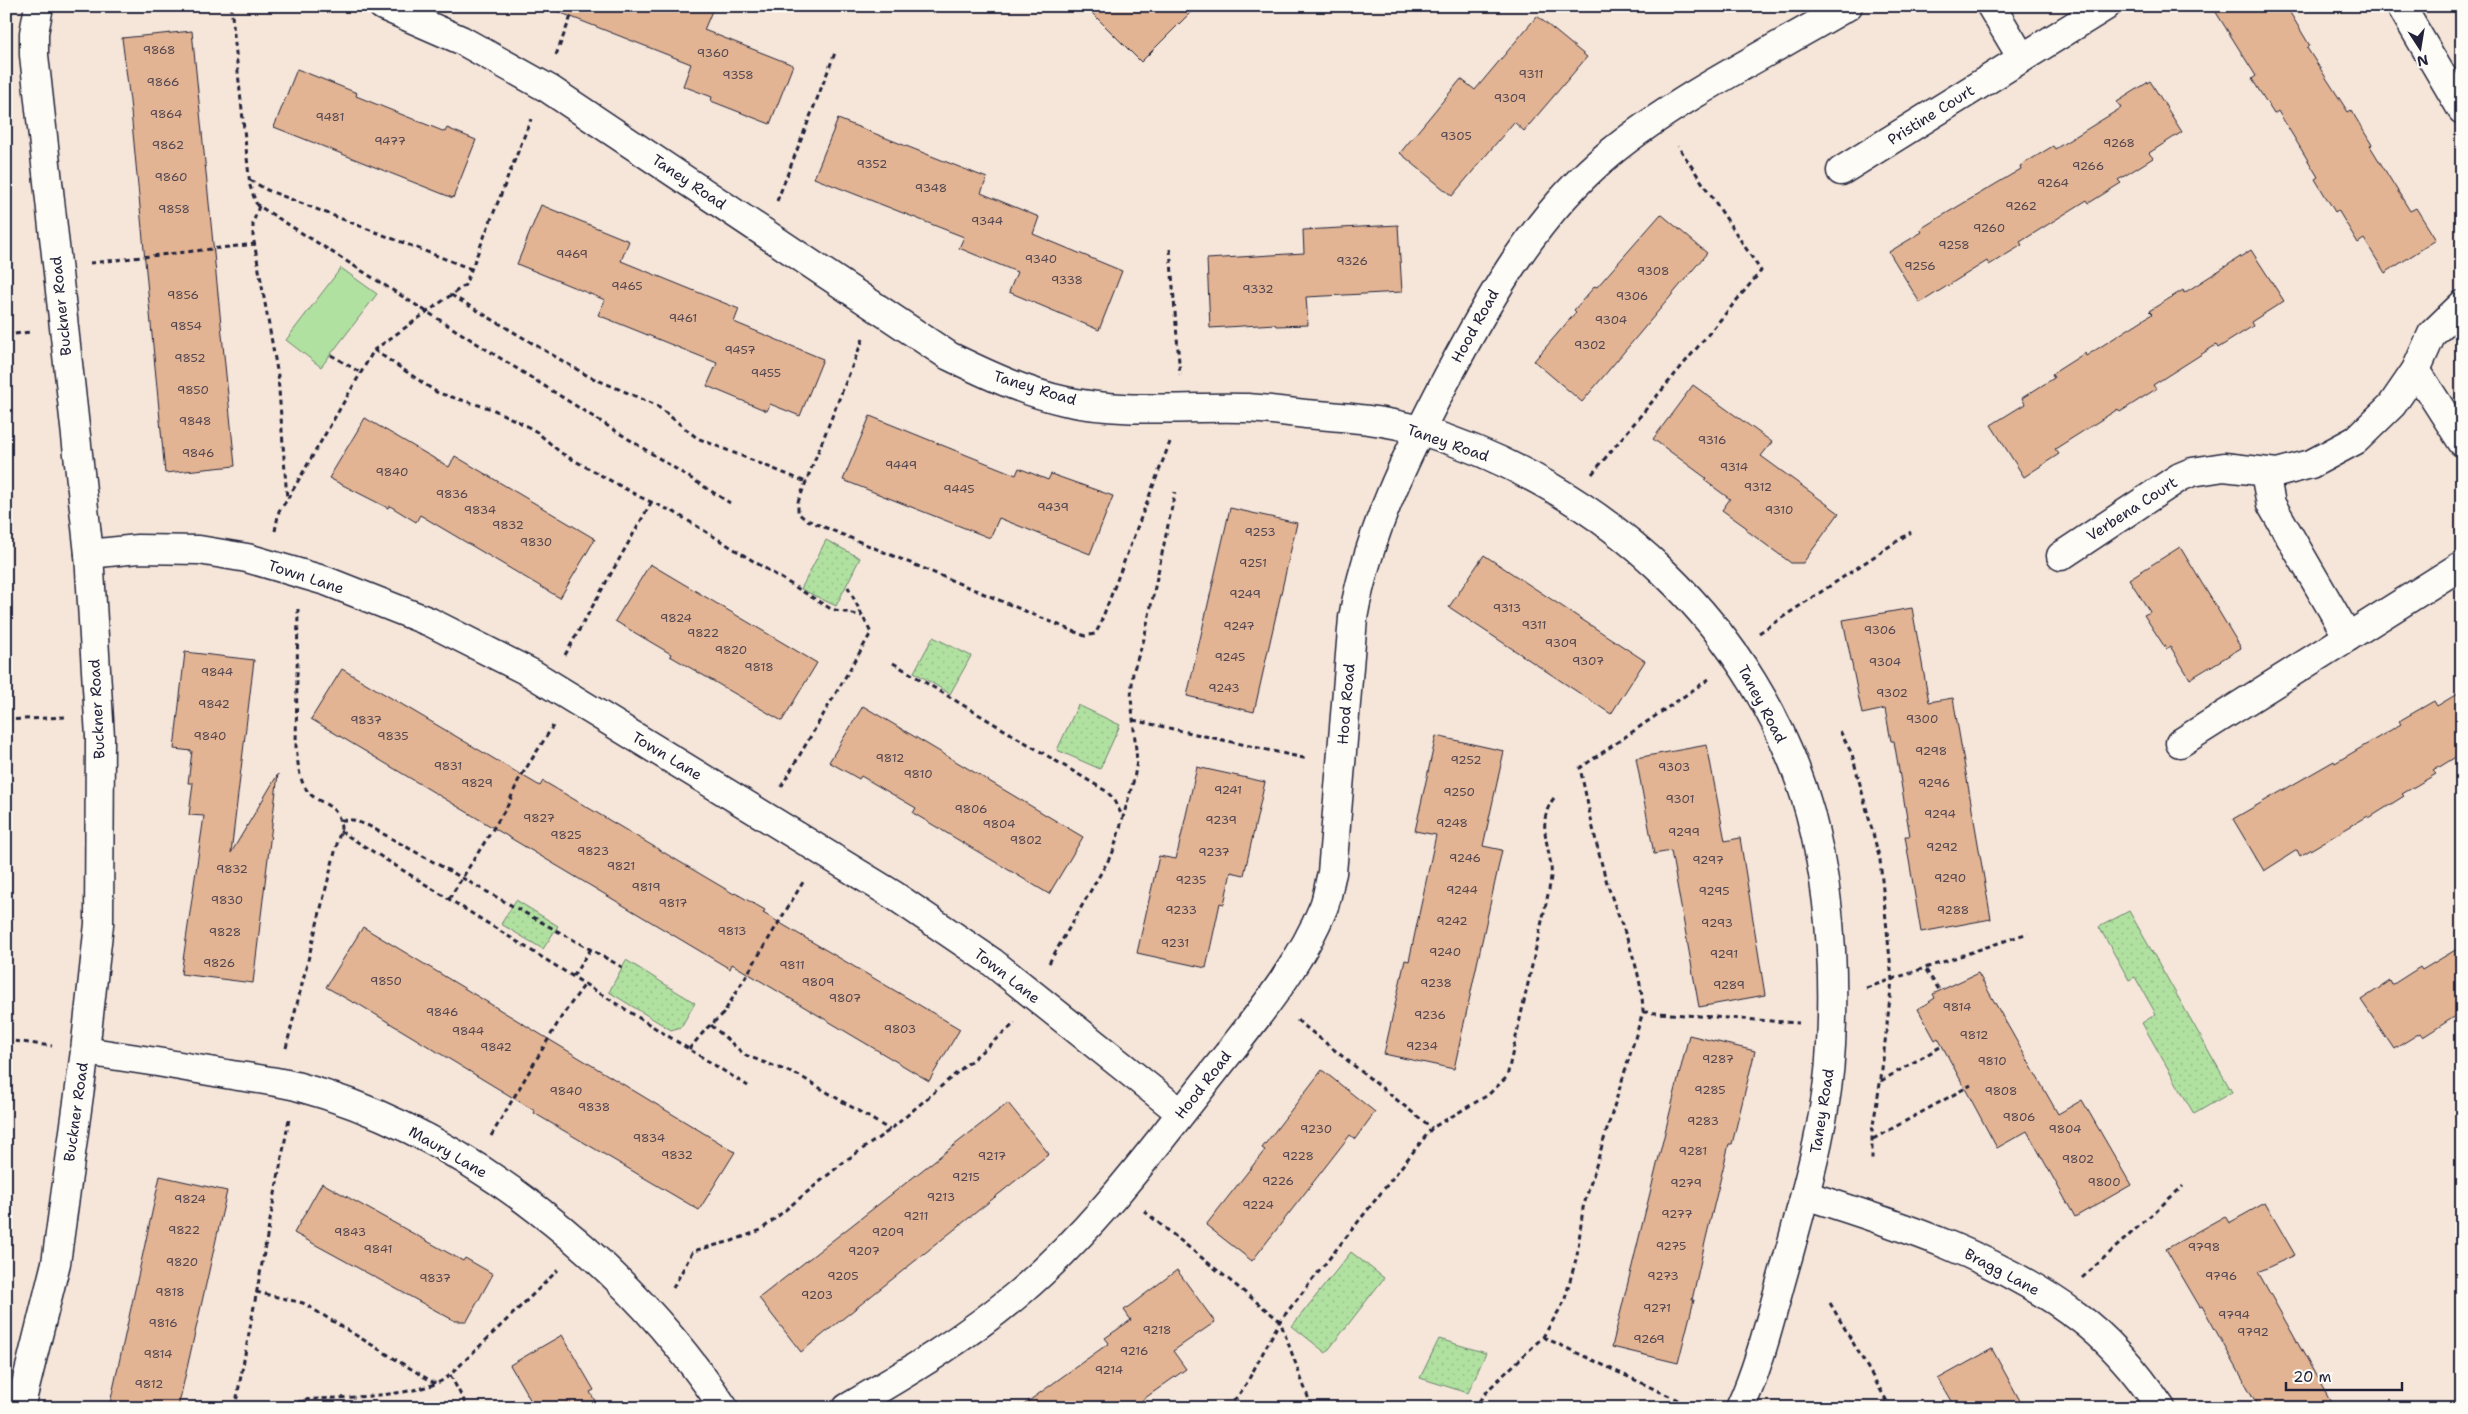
<svg xmlns="http://www.w3.org/2000/svg" width="2468" height="1414" font-family="'Shantell Sans',sans-serif">
<style>
.grass{fill:url(#grass-dots);stroke:#6a826e}
.garden{fill:#b1e1a0;stroke:#6a826e}
.building{fill:#e2b493;stroke:#22223b}
.lines{fill:none;stroke-linecap:round;stroke-linejoin:round}
.minor-casing{stroke:#22223b;stroke-width:31}
.path{stroke:#22223b;stroke-width:3;stroke-dasharray:5 4;stroke-linecap:butt}
.minor{stroke:#fdfcf7;stroke-width:28}
.labels{text-anchor:middle;dominant-baseline:central;stroke-width:4;stroke-linejoin:round;paint-order:stroke}
.number-label{font-size:12px;fill:#524651}
.street-label{font-size:15px;fill:#22223b;stroke:#fdfcf7}
</style>
<defs>
<pattern id="grass-dots" width="8" height="8" patternUnits="userSpaceOnUse" patternTransform="scale(1.25)"><rect width="8" height="8" fill="#b1e1a0"/><path d="M2 2h.1M6 6h.1" fill="none" stroke="#98c18b" stroke-width="1.8" stroke-linecap="round"/></pattern>
</defs>
<rect width="100%" height="100%" fill="#f5e6d9"/>
<filter id="ink" filterUnits="userSpaceOnUse"><feTurbulence type="fractalNoise" baseFrequency=".02" numOctaves="2"/><feDisplacementMap in="SourceGraphic" scale="10" xChannelSelector="R" yChannelSelector="G"/><feConvolveMatrix kernelMatrix="1 2 1 2 8 2 1 2 1" color-interpolation-filters="sRGB"/></filter>
<g filter="url(#ink)">
<g class="grass">
<polygon points="826,540 860,558 836,606 801,589"/>
<polygon points="933,637 971,656 950,694 914,672"/>
<polygon points="1078,705 1120,725 1100,769 1057,750"/>
<polygon points="516,900 558,926 543,949 501,924"/>
<polygon points="2129,911 2232,1092 2194,1114 2142,1023 2156,1014 2135,977 2129,980 2099,927"/>
<polygon points="626,960 695,1003 681,1027 671,1030 609,992"/>
<polygon points="1351,1252 1384,1278 1326,1353 1292,1326"/>
<polygon points="1439,1339 1486,1353 1468,1393 1420,1378"/>
</g>
<polygon class="garden" points="341,268 377,294 321,367 286,340"/>
<g class="building">
<polygon points="552,6 714,6 704,30 793,65 770,124 711,101 712,97 683,86 691,64 551,9"/>
<polygon points="1085,6 1197,6 1141,62"/>
<polygon points="2212,6 2286,6 2310,46 2307,48 2348,112 2351,110 2372,145 2370,146 2410,211 2416,208 2436,240 2385,273 2364,239 2358,243 2338,210 2335,212 2315,179 2318,177 2278,111 2274,114 2252,79 2256,76"/>
<polygon points="1537,16 1587,57 1524,131 1514,122 1452,196 1400,153 1461,79 1475,90"/>
<polygon points="192,31 235,466 165,473 130,101 122,38"/>
<polygon points="297,69 357,93 356,96 445,132 447,128 476,140 453,198 274,127"/>
<polygon points="2150,81 2182,132 2149,153 2153,158 2118,180 2121,183 2089,203 2087,200 2020,242 2022,245 1989,265 1987,261 1920,303 1889,252 1922,232 1920,229 2021,169 2020,166 2053,146 2055,149 2121,108 2117,102"/>
<polygon points="838,119 987,178 981,193 1039,217 1033,234 1122,271 1099,330 1009,292 1017,272 959,248 964,237 814,178"/>
<polygon points="541,205 629,241 621,261 739,309 734,322 823,359 800,416 770,404 767,411 707,386 717,363 598,315 605,300 517,264"/>
<polygon points="1661,214 1707,253 1582,402 1534,361 1576,312 1574,310 1595,286 1597,287"/>
<polygon points="1398,225 1402,292 1306,297 1308,325 1276,326 1275,324 1210,328 1207,259 1304,253 1303,230"/>
<polygon points="2251,250 2284,301 2251,322 2253,326 2218,348 2216,345 2153,385 2156,389 2120,412 2118,409 2055,449 2059,454 2024,477 1991,425 2025,404 2022,398 2054,378 2052,374 2085,353 2086,356 2152,314 2149,311 2183,290 2184,293"/>
<polygon points="1693,385 1772,442 1761,456 1839,513 1803,563 1791,563 1746,530 1747,528 1722,510 1730,499 1704,480 1706,478 1653,439"/>
<polygon points="870,416 1016,475 1019,468 1048,480 1051,474 1113,496 1090,554 999,518 990,538 843,480"/>
<polygon points="365,418 449,467 455,456 595,539 560,598 420,515 416,522 390,506 388,508 329,478"/>
<polygon points="1230,508 1297,523 1254,712 1187,696"/>
<polygon points="2180,547 2241,648 2190,679 2170,646 2166,649 2144,615 2150,612 2129,579"/>
<polygon points="1484,555 1645,661 1611,714 1449,607"/>
<polygon points="650,564 817,663 782,721 670,656 671,654 615,621"/>
<polygon points="1912,608 1929,702 1953,698 1991,919 1921,932 1905,836 1910,836 1894,741 1891,741 1885,709 1862,714 1843,620"/>
<polygon points="185,652 254,660 231,853 278,774 253,983 181,974 204,816 189,815 193,783 188,783 192,751 174,749"/>
<polygon points="342,669 540,786 543,781 734,894 735,893 765,910 763,913 960,1029 929,1081 732,964 730,969 311,719"/>
<polygon points="2462,691 2462,753 2433,771 2436,774 2402,794 2404,796 2369,818 2368,816 2300,856 2297,850 2264,871 2233,819 2334,761 2335,763 2401,724 2399,721 2434,701 2437,706"/>
<polygon points="863,706 1083,837 1049,894 913,813 916,808 861,776 859,779 829,762"/>
<polygon points="1436,736 1504,751 1483,846 1502,850 1454,1069 1384,1054 1405,960 1409,961 1436,835 1415,831"/>
<polygon points="1707,745 1725,841 1740,838 1765,995 1699,1007 1671,851 1654,854 1636,758"/>
<polygon points="1197,767 1265,782 1244,875 1231,872 1224,904 1220,903 1206,968 1137,953 1159,856 1176,859"/>
<polygon points="363,927 735,1152 699,1210 561,1129 534,1113 535,1111 355,1002 354,1003 326,987"/>
<polygon points="2462,946 2462,1012 2423,1037 2420,1033 2394,1049 2361,1000 2390,981 2392,985 2420,967 2422,970"/>
<polygon points="1978,973 2058,1114 2082,1100 2131,1185 2075,1217 2027,1131 1997,1148 1938,1038 1935,1040 1918,1009 1935,998 1933,994"/>
<polygon points="1689,1035 1755,1051 1732,1144 1729,1144 1706,1238 1692,1300 1694,1300 1678,1363 1612,1347"/>
<polygon points="1322,1070 1375,1112 1355,1139 1350,1135 1252,1261 1206,1225 1265,1150 1262,1148"/>
<polygon points="1008,1103 1049,1154 801,1352 759,1298"/>
<polygon points="160,1176 227,1191 178,1408 109,1408"/>
<polygon points="322,1183 463,1261 465,1258 493,1274 467,1321 455,1321 294,1233"/>
<polygon points="2265,1203 2295,1255 2258,1272 2334,1408 2259,1408 2202,1306 2200,1307 2166,1249 2225,1216 2229,1223"/>
<polygon points="1177,1270 1215,1322 1173,1351 1186,1369 1131,1408 1019,1408 1109,1343 1105,1338 1131,1320 1124,1310"/>
<polygon points="562,1335 594,1390 590,1392 599,1408 535,1408 510,1365"/>
<polygon points="1992,1349 2024,1408 1955,1408 1938,1379"/>
</g>
<g class="lines">
<g class="minor-casing">
<g id="minor">
<path d="M383,6L461,40L549,89L949,356C986,374 1024,392 1065,401C1125,414 1187,406 1248,408C1267,409 1287,412 1306,414C1344,417 1385,420 1422,431C1603,486 1759,628 1810,813C1830,888 1835,967 1831,1045C1828,1117 1807,1187 1788,1257C1773,1307 1762,1360 1740,1408"/>
<polyline points="1991,6 2022,58"/>
<polyline points="2401,6 2462,110"/>
<polyline points="1841,171 2106,6"/>
<polyline points="2416,370 2462,442"/>
<polyline points="2265,473 2271,504 2348,637"/>
<polyline points="89,554 138,549 199,550 247,558 326,581 430,622 531,673 895,896 992,962 1181,1113"/>
<polyline points="2061,556 2180,477 2192,472 2224,467 2277,473 2311,464 2356,440 2392,405 2416,370 2432,334 2462,305"/>
<polyline points="2180,743 2462,565"/>
<path d="M85,1051C134,1058 183,1066 232,1075C253,1078 275,1081 296,1086C467,1132 627,1263 724,1408"/>
<path d="M1805,1195C1900,1225 1996,1256 2077,1316C2110,1340 2138,1374 2161,1408"/>
<polyline points="20,1408 56,1263 85,1051 99,924 100,737 89,554 34,55 34,33 39,6"/>
<path d="M847,1408C907,1373 966,1338 1019,1293C1096,1228 1154,1147 1216,1069C1256,1018 1300,966 1324,906C1328,895 1329,883 1332,873L1353,618C1368,533 1407,454 1447,378C1491,295 1536,214 1610,153C1680,96 1770,52 1848,6"/>
</g>
</g>
<g class="path">
<polyline points="231,6 250,186 256,203 259,206 730,503"/>
<polyline points="556,55 575,6"/>
<polyline points="250,180 267,190 471,269"/>
<polyline points="777,201 835,53"/>
<polyline points="259,206 253,223 253,236 278,376 287,499"/>
<polyline points="1170,249 1180,375"/>
<polyline points="90,263 255,244"/>
<polyline points="451,295 588,376 656,405 697,438 806,482"/>
<polyline points="6,335 31,332"/>
<polyline points="863,339 798,502 798,513 805,519 1085,636 1095,634 1099,627 1170,442"/>
<polyline points="374,350 438,393 492,409 523,424 537,432 561,453 640,497 674,512 831,609 862,616"/>
<polyline points="331,355 361,373"/>
<polyline points="1592,474 1761,271 1678,146"/>
<polyline points="275,531 279,511 287,500 374,350 465,285 531,119"/>
<polyline points="1759,633 1911,532"/>
<polyline points="565,655 652,501"/>
<polyline points="893,663 1106,791 1112,797 1123,817"/>
<polyline points="6,720 66,717"/>
<polyline points="1133,720 1308,759"/>
<polyline points="1840,731 1852,754 1880,860 1892,980 1881,1078 1872,1131 1872,1161"/>
<polyline points="781,787 871,633 847,585"/>
<polyline points="341,820 353,820 369,826 622,967"/>
<polyline points="340,831 748,1086"/>
<polyline points="449,899 508,805 518,781 553,726"/>
<polyline points="1049,963 1113,852 1134,779 1137,761 1131,697 1133,672 1144,639 1175,492"/>
<polyline points="1926,970 1940,991"/>
<polyline points="573,976 591,949"/>
<polyline points="1866,988 2028,933"/>
<polyline points="1643,1012 1799,1023"/>
<polyline points="1297,1020 1432,1128"/>
<polyline points="711,1025 745,1055 800,1076 890,1130"/>
<polyline points="6,1040 52,1046"/>
<path d="M286,1048L341,828C339,801 317,806 306,789C298,777 298,760 296,747L298,609"/>
<polyline points="689,1049 707,1028 723,1014 805,879"/>
<polyline points="1881,1081 1942,1046"/>
<polyline points="491,1136 562,1016 585,984"/>
<polyline points="1873,1139 1971,1085"/>
<polyline points="1144,1211 1280,1321 1312,1408"/>
<polyline points="2082,1278 2183,1186"/>
<polyline points="673,1288 693,1251 732,1241 761,1230 845,1161 890,1130 1015,1023"/>
<polyline points="256,1292 303,1303 436,1384"/>
<polyline points="1830,1303 1891,1408"/>
<polyline points="1543,1337 1695,1408"/>
<polyline points="450,1375 468,1408"/>
<polyline points="302,1400 307,1408"/>
<polyline points="235,1408 289,1119"/>
<path d="M289,1408L302,1400C338,1397 425,1398 450,1375L558,1270"/>
<path d="M1228,1408L1244,1388L1280,1321L1432,1128L1488,1095L1507,1077L1549,890C1550,883 1552,874 1551,866C1548,843 1537,819 1554,798"/>
<path d="M1473,1408L1492,1386L1543,1337L1564,1302L1577,1256L1583,1208L1643,1012C1642,964 1618,921 1605,876C1595,841 1588,804 1580,768L1709,679"/>
</g>
<use href="#minor" class="minor"/>
</g>
</g>
<g class="labels">
<g class="number-label">
<text x="159" y="50">9868</text>
<text x="713" y="53">9360</text>
<text x="1531" y="74">9311</text>
<text x="738" y="75">9358</text>
<text x="163" y="82">9866</text>
<text x="1510" y="98">9309</text>
<text x="166" y="114">9864</text>
<text x="330" y="117">9481</text>
<text x="1456" y="136">9305</text>
<text x="390" y="141">9477</text>
<text x="2119" y="143">9268</text>
<text x="168" y="145">9862</text>
<text x="872" y="164">9352</text>
<text x="2088" y="166">9266</text>
<text x="171" y="177">9860</text>
<text x="2053" y="183">9264</text>
<text x="931" y="188">9348</text>
<text x="2021" y="206">9262</text>
<text x="174" y="209">9858</text>
<text x="987" y="221">9344</text>
<text x="1989" y="228">9260</text>
<text x="1954" y="245">9258</text>
<text x="572" y="254">9469</text>
<text x="1041" y="259">9340</text>
<text x="1352" y="261">9326</text>
<text x="1920" y="266">9256</text>
<text x="1653" y="271">9308</text>
<text x="1067" y="280">9338</text>
<text x="627" y="286">9465</text>
<text x="1258" y="289">9332</text>
<text x="183" y="295">9856</text>
<text x="1632" y="296">9306</text>
<text x="683" y="318">9461</text>
<text x="1611" y="320">9304</text>
<text x="186" y="326">9854</text>
<text x="1590" y="345">9302</text>
<text x="740" y="350">9457</text>
<text x="190" y="358">9852</text>
<text x="766" y="373">9455</text>
<text x="193" y="390">9850</text>
<text x="195" y="421">9848</text>
<text x="1712" y="440">9316</text>
<text x="198" y="453">9846</text>
<text x="901" y="465">9449</text>
<text x="1734" y="467">9314</text>
<text x="392" y="472">9840</text>
<text x="1758" y="487">9312</text>
<text x="959" y="489">9445</text>
<text x="452" y="494">9836</text>
<text x="1053" y="507">9439</text>
<text x="480" y="510">9834</text>
<text x="1779" y="510">9310</text>
<text x="508" y="525">9832</text>
<text x="1260" y="532">9253</text>
<text x="536" y="542">9830</text>
<text x="1253" y="563">9251</text>
<text x="1245" y="594">9249</text>
<text x="1507" y="608">9313</text>
<text x="676" y="618">9824</text>
<text x="1534" y="625">9311</text>
<text x="1239" y="626">9247</text>
<text x="1880" y="630">9306</text>
<text x="703" y="633">9822</text>
<text x="1561" y="643">9309</text>
<text x="731" y="650">9820</text>
<text x="1230" y="657">9245</text>
<text x="1588" y="661">9307</text>
<text x="1885" y="662">9304</text>
<text x="759" y="667">9818</text>
<text x="217" y="672">9844</text>
<text x="1224" y="688">9243</text>
<text x="1892" y="693">9302</text>
<text x="214" y="704">9842</text>
<text x="1922" y="719">9300</text>
<text x="366" y="720">9837</text>
<text x="210" y="736">9840</text>
<text x="393" y="736">9835</text>
<text x="1931" y="751">9298</text>
<text x="890" y="758">9812</text>
<text x="1466" y="760">9252</text>
<text x="448" y="766">9831</text>
<text x="1674" y="767">9303</text>
<text x="918" y="774">9810</text>
<text x="477" y="783">9829</text>
<text x="1934" y="783">9296</text>
<text x="1228" y="790">9241</text>
<text x="1459" y="792">9250</text>
<text x="1680" y="799">9301</text>
<text x="971" y="809">9806</text>
<text x="1940" y="814">9294</text>
<text x="539" y="818">9827</text>
<text x="1221" y="820">9239</text>
<text x="1452" y="823">9248</text>
<text x="999" y="824">9804</text>
<text x="1684" y="832">9299</text>
<text x="566" y="835">9825</text>
<text x="1026" y="840">9802</text>
<text x="1942" y="847">9292</text>
<text x="593" y="851">9823</text>
<text x="1214" y="852">9237</text>
<text x="1465" y="858">9246</text>
<text x="1708" y="860">9297</text>
<text x="621" y="866">9821</text>
<text x="232" y="869">9832</text>
<text x="1950" y="878">9290</text>
<text x="1191" y="880">9235</text>
<text x="646" y="887">9819</text>
<text x="1462" y="890">9244</text>
<text x="1714" y="891">9295</text>
<text x="227" y="900">9830</text>
<text x="673" y="903">9817</text>
<text x="1181" y="910">9233</text>
<text x="1953" y="910">9288</text>
<text x="1452" y="921">9242</text>
<text x="1717" y="923">9293</text>
<text x="732" y="931">9813</text>
<text x="225" y="932">9828</text>
<text x="1175" y="943">9231</text>
<text x="1445" y="952">9240</text>
<text x="1724" y="954">9291</text>
<text x="219" y="963">9826</text>
<text x="792" y="965">9811</text>
<text x="386" y="981">9850</text>
<text x="818" y="982">9809</text>
<text x="1436" y="983">9238</text>
<text x="1729" y="985">9289</text>
<text x="845" y="998">9807</text>
<text x="1957" y="1007">9814</text>
<text x="442" y="1012">9846</text>
<text x="1430" y="1015">9236</text>
<text x="900" y="1029">9803</text>
<text x="468" y="1031">9844</text>
<text x="1974" y="1035">9812</text>
<text x="1422" y="1046">9234</text>
<text x="496" y="1047">9842</text>
<text x="1718" y="1059">9287</text>
<text x="1992" y="1061">9810</text>
<text x="1710" y="1090">9285</text>
<text x="566" y="1091">9840</text>
<text x="2001" y="1091">9808</text>
<text x="594" y="1107">9838</text>
<text x="2019" y="1117">9806</text>
<text x="1703" y="1121">9283</text>
<text x="1316" y="1129">9230</text>
<text x="2065" y="1129">9804</text>
<text x="649" y="1138">9834</text>
<text x="1693" y="1151">9281</text>
<text x="677" y="1155">9832</text>
<text x="992" y="1156">9217</text>
<text x="1298" y="1156">9228</text>
<text x="2078" y="1159">9802</text>
<text x="966" y="1177">9215</text>
<text x="1278" y="1181">9226</text>
<text x="2104" y="1182">9800</text>
<text x="1686" y="1183">9279</text>
<text x="941" y="1197">9213</text>
<text x="190" y="1199">9824</text>
<text x="1258" y="1205">9224</text>
<text x="1677" y="1214">9277</text>
<text x="916" y="1216">9211</text>
<text x="184" y="1230">9822</text>
<text x="350" y="1232">9843</text>
<text x="888" y="1232">9209</text>
<text x="1671" y="1246">9275</text>
<text x="2204" y="1247">9798</text>
<text x="378" y="1249">9841</text>
<text x="864" y="1251">9207</text>
<text x="182" y="1262">9820</text>
<text x="843" y="1276">9205</text>
<text x="1663" y="1276">9273</text>
<text x="2221" y="1276">9796</text>
<text x="435" y="1278">9837</text>
<text x="170" y="1292">9818</text>
<text x="817" y="1295">9203</text>
<text x="1657" y="1308">9271</text>
<text x="2234" y="1315">9794</text>
<text x="163" y="1323">9816</text>
<text x="1157" y="1330">9218</text>
<text x="2253" y="1332">9792</text>
<text x="1649" y="1339">9269</text>
<text x="1134" y="1351">9216</text>
<text x="158" y="1354">9814</text>
<text x="1109" y="1370">9214</text>
<text x="149" y="1384">9812</text>
</g>
<g class="street-label">
<text transform="translate(1931 115) rotate(-32)">Pristine Court</text>
<text transform="translate(689 182) rotate(34)">Taney Road</text>
<text transform="translate(61 306) rotate(-96)">Buckner Road</text>
<text transform="translate(1475 326) rotate(-61)">Hood Road</text>
<text transform="translate(1035 388) rotate(17)">Taney Road</text>
<text transform="translate(1448 443) rotate(19)">Taney Road</text>
<text transform="translate(2132 509) rotate(-33)">Verbena Court</text>
<text transform="translate(306 577) rotate(18)">Town Lane</text>
<text transform="translate(1346 704) rotate(-85)">Hood Road</text>
<text transform="translate(1762 704) rotate(62)">Taney Road</text>
<text transform="translate(97 709) rotate(-93)">Buckner Road</text>
<text transform="translate(667 756) rotate(31)">Town Lane</text>
<text transform="translate(1007 976) rotate(38)">Town Lane</text>
<text transform="translate(1203 1085) rotate(-52)">Hood Road</text>
<text transform="translate(1822 1111) rotate(-81)">Taney Road</text>
<text transform="translate(76 1112) rotate(-82)">Buckner Road</text>
<text transform="translate(448 1152) rotate(30)">Maury Lane</text>
<text transform="translate(2002 1272) rotate(28)">Bragg Lane</text>
</g>
</g>
<rect width="2468" height="1414" fill="none" stroke="#fdfcf7" stroke-width="25"/>
<rect x="12" y="12" width="2443" height="1389" fill="none" stroke="#22223b" stroke-width="2" filter="url(#ink)"/>
<g transform="translate(2420 48) rotate(168)" stroke="#fdfcf7" stroke-width="4" paint-order="stroke">
<path d="M0-4L9 19L0 12L-9 19Z" fill="#22223b"/>
<text y="-8" font-size="14" font-weight="bold" text-anchor="middle" fill="#22223b">N</text>
</g>
<path d="M2286 1382v8h116v-8" fill="none" stroke="#22223b" stroke-width="2.5"/>
<text x="2293" y="1382" font-size="15" fill="#22223b" stroke="#fdfcf7" stroke-width="4" paint-order="stroke">20 m</text>
</svg>
